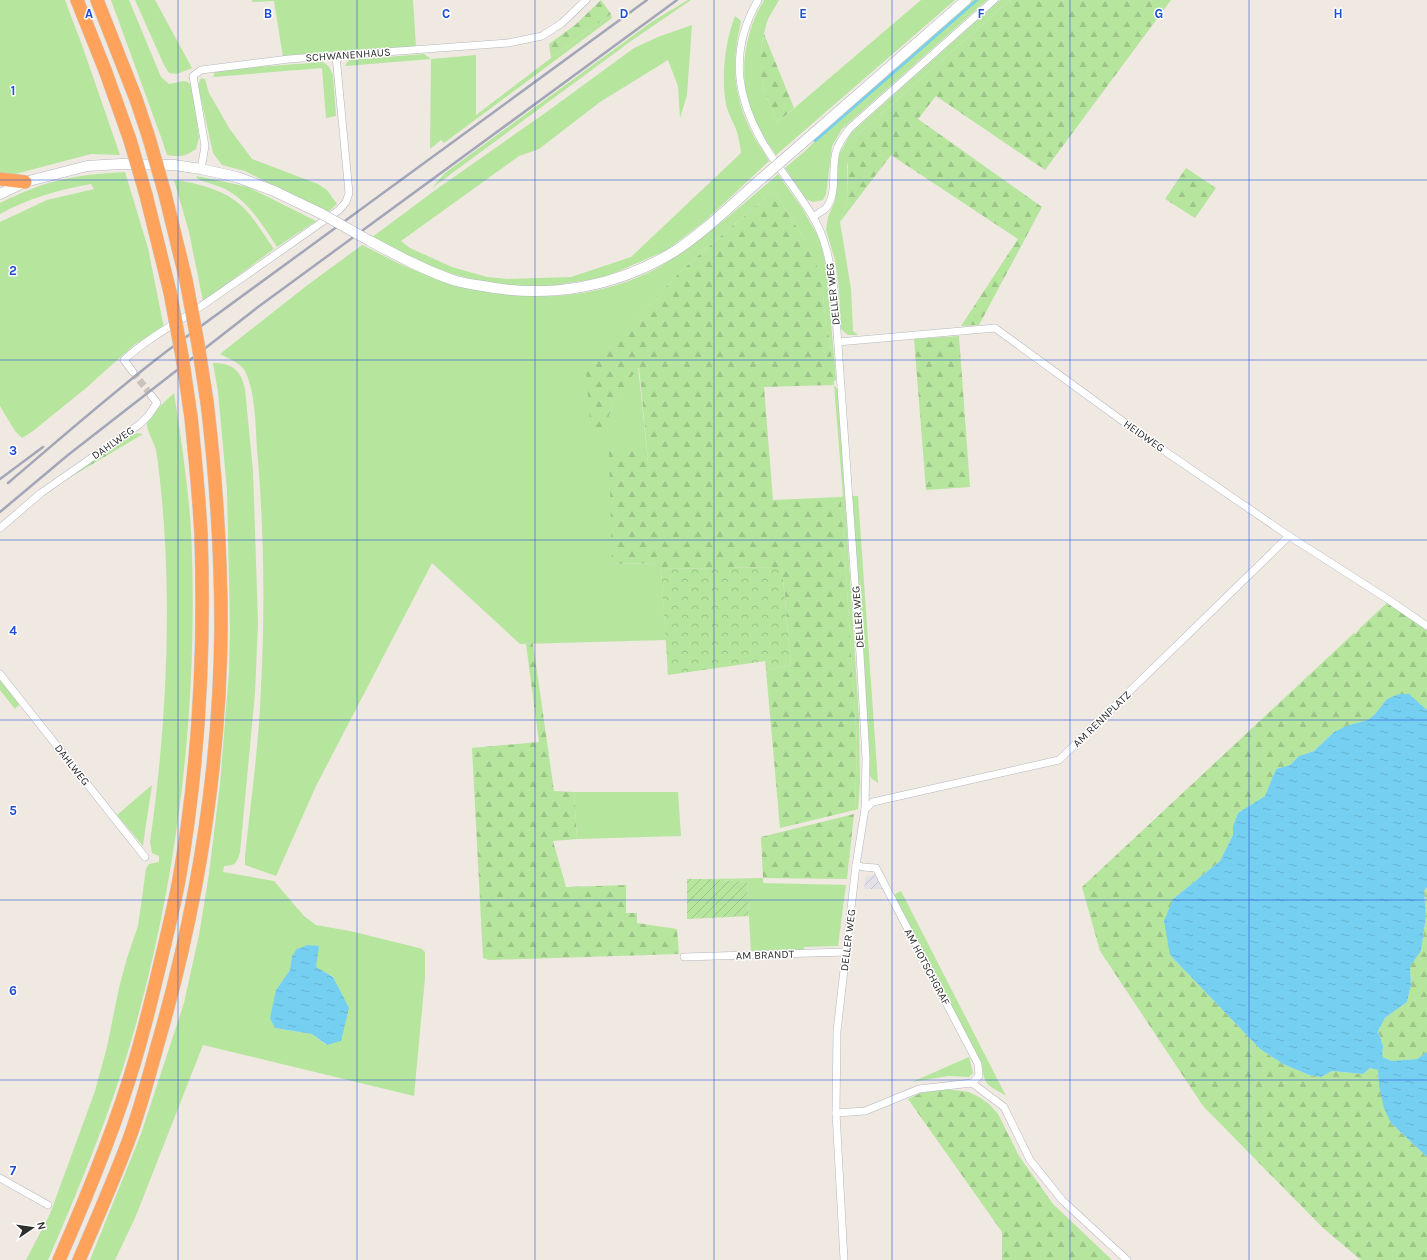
<svg xmlns="http://www.w3.org/2000/svg" width="1427" height="1260" font-family="Karla,sans-serif">
<style>
.industrial{fill:url(#industrial-furrows)}
.grass{fill:#b6e59e;fill-rule:evenodd}
.forest{fill:url(#forest-firs)}
.park{fill:url(#park-crowns)}
.garden{fill:url(#garden-furrows)}
.water{fill:url(#water-ripples)}
.lines{fill:none;stroke-linecap:round;stroke-linejoin:round}
.stream{stroke:#75cff0;stroke-width:2.5}
.minor-tunnel{stroke:#c8c4bd;stroke-width:7;stroke-dasharray:7 3.5;stroke-linecap:butt}
.minor-casing{stroke:#b4b7c1;stroke-width:8}
.secondary-casing{stroke:#b4b7c1;stroke-width:11}
.motorway-casing{stroke:#c9c9c9;stroke-width:14}
.minor{stroke:#fff;stroke-width:7}
.secondary{stroke:#fff;stroke-width:10}
.motorway{stroke:#ffa35c;stroke-width:13}
.rail{stroke:#a3a6b8;stroke-width:2.5}
.secondary-bridge-casing{stroke:#b4b7c1;stroke-width:11;stroke-linecap:butt}
.motorway-bridge-casing{stroke:#c9c9c9;stroke-width:14;stroke-linecap:butt}
.secondary-bridge{stroke:#fff;stroke-width:10}
.motorway-bridge{stroke:#ffa35c;stroke-width:13}
.grid{fill:none;stroke:#1d4ed8;stroke-width:1;stroke-opacity:0.55}
.labels{text-anchor:middle;dominant-baseline:central;stroke-width:3;stroke-linejoin:round;paint-order:stroke}
.street-label{font-size:11px;fill:#2e2e2e;stroke:#fff}
.grid-label{font-size:13px;text-anchor:middle;font-weight:bold;fill:#1d4ed8;stroke:#fff;stroke-width:3;stroke-linejoin:round;paint-order:stroke}
</style>
<defs>
<pattern id="industrial-furrows" width="10" height="10" patternUnits="userSpaceOnUse"><rect width="10" height="10" fill="#e3e1e8"/><path d="M-1 1l2-2M0 10L10 0M9 11l2-2" fill="none" stroke="#c3c1c7"/></pattern>
<pattern id="forest-firs" width="22" height="20" patternUnits="userSpaceOnUse"><rect width="22" height="20" fill="#b6e59e"/><path d="M5 1l3.5 6h-7zM16 11l3.5 6h-7z" fill="#9dc588"/></pattern>
<pattern id="park-crowns" width="20" height="18" patternUnits="userSpaceOnUse"><rect width="20" height="18" fill="#b6e59e"/><path d="M2 6a3 3 0 1 1 6 0M12 15a3 3 0 1 1 6 0" fill="none" stroke="#9dc588"/></pattern>
<pattern id="garden-furrows" width="10" height="10" patternUnits="userSpaceOnUse"><rect width="10" height="10" fill="#b6e59e"/><path d="M-1 1l2-2M0 10L10 0M9 11l2-2" fill="none" stroke="#9dc588"/></pattern>
<pattern id="water-ripples" width="26" height="14" patternUnits="userSpaceOnUse"><rect width="26" height="14" fill="#75cff0"/><path d="M2 4q2-2 4 0t4 0M15 11q2-2 4 0t4 0" fill="none" stroke="#66b2ce"/></pattern>
</defs>
<rect width="100%" height="100%" fill="#efe9e1"/>
<polygon class="industrial" points="875,875 882,889 864,889 866,876"/>
<g class="grass">
<polygon points="0,0 65,0 83,48 120,155 91,154 15,174 0,175"/>
<path d="M111,0H129L161,77L169,84C179,83 187,77 192,87L199,137L196,149C185,157 180,157 167,155L161,137Z"/>
<polygon points="135,0 155,0 192,68 177,74 169,73 164,65"/>
<polygon points="252,0 413,0 416,47 283,57 274,1 252,2"/>
<polygon points="688,0 691,0 631,41 432,188 445,173 653,21"/>
<path d="M764,0H779C776,6 771,13 768,19C765,27 764,35 762,43C757,75 764,94 778,122L921,0H955L776,155C768,143 760,131 754,118C737,80 743,35 764,0Z"/>
<polygon points="973,0 987,0 842,129 832,146 826,194 823,200 813,202 806,199 785,168 804,152 844,113"/>
<polygon points="1000,0 1010,0 857,135 847,165 847,203 840,222 851,289 853,331 858,335 848,335 841,329 839,289 835,260 826,230 828,217 835,201 838,156 851,133"/>
<polygon points="611,14 612,18 444,143 441,140 430,149 431,59 345,66 349,60 424,54 431,59 476,55 476,115 551,58"/>
<path d="M735,16L741,21C732,62 732,90 750,129C755,140 763,150 769,161L705,221L667,250L603,278L547,286H509L479,281L442,271L371,238L434,191L548,111L634,48L658,37L692,25L687,95L680,118L678,86L668,60L600,102L539,149L519,156L401,241L410,248L452,267L487,277L508,279L571,277L631,257L741,153C740,146 739,139 737,132C734,123 728,114 726,104C721,76 725,42 735,16Z"/>
<polygon points="323,62 329,67 333,75 336,116 326,118 322,68 213,77 216,70"/>
<polygon points="201,78 205,79 209,93 229,128 252,159 318,184 327,190 337,204 327,213 245,171 222,165 213,153 198,85 200,80"/>
<path d="M125,172L148,248L164,328L135,344L86,388L33,431L22,438L15,431L0,406V222L47,200L94,189L91,184C58,190 29,198 0,214V203C19,194 40,184 61,180C81,175 104,173 125,172Z"/>
<path d="M778,174L802,208L819,238L826,265L836,379L833,382L830,341L826,326L823,294L804,238L773,191L682,270L587,372L602,435L614,399L638,366L648,462L612,564L657,563L661,569L666,640L520,644L432,563L316,786L276,876L245,865V856C251,800 259,744 261,687C265,612 264,535 258,460C255,433 257,398 246,373C242,363 229,359 220,354L305,287L362,245C379,253 396,263 414,270C490,302 579,308 654,270C664,264 675,257 684,250C718,227 748,200 778,174Z"/>
<path d="M196,176L221,181L248,187L316,221L277,247C263,226 250,203 227,190C218,185 207,183 198,179Z"/>
<path d="M174,180C198,183 225,190 243,207C255,219 264,235 274,249L203,301L189,232Z"/>
<path d="M213,363C233,363 241,371 245,389L253,471L258,622L255,693L240,852C237,863 235,866 224,866L223,872L274,881L304,916L316,925L350,931L411,946L422,949L425,952V978L414,1096L203,1045L135,1218L115,1260H90L141,1134L184,1003L199,935L209,874L220,784L229,672L230,627L227,490L218,392ZM292,956L334,977L326,1045L312,1034L275,1028L276,990L290,970Z"/>
<polygon points="834,385 838,390 859,718 860,783 858,809 855,810 857,743 841,497 843,496"/>
<path d="M174,393C181,438 188,484 191,530C199,701 179,874 132,1038C110,1114 79,1188 48,1260H26L50,1214L95,1091L107,1047L119,988L127,958L138,926L146,869L149,864L159,862V856L152,853L150,842C165,737 171,631 164,525C162,500 160,475 156,450C154,442 147,432 147,424C147,417 169,398 174,393Z"/>
<polygon points="852,496 858,496 878,783 871,778 869,771"/>
<polygon points="0,678 18,700 19,705 15,709 0,690"/>
<polygon points="152,785 144,838 143,846 117,815"/>
<polygon points="574,792 678,792 681,836 577,839"/>
<polygon points="763,878 763,883 846,885 838,946 804,947 804,952 751,953 747,882 710,879"/>
<path d="M901,891L1006,1096C990,1085 984,1088 982,1065L893,895Z"/>
<polygon points="969,1057 973,1073 969,1077 949,1076 912,1082"/>
</g>
<g class="forest">
<polygon points="601,0 611,14 551,58 549,44 575,25"/>
<polygon points="1010,0 1171,0 1045,170 936,96 918,119 1042,207 979,325 961,326 1018,239 891,155 840,222 847,203 848,152 857,135"/>
<path d="M764,34L794,108L778,122C768,102 759,81 760,59C760,51 763,42 764,34Z"/>
<polygon points="1186,168 1216,188 1195,218 1165,199"/>
<polygon points="773,191 804,238 817,266 823,294 826,326 830,341 834,385 764,387 773,500 841,497 857,743 855,810 780,828 766,670 791,665 782,567 661,569 656,563 612,564 609,451 618,448 637,452 648,461 639,367 614,399 603,435 595,430 590,422 586,372 682,270"/>
<polygon points="959,336 970,487 926,490 914,339"/>
<polygon points="135,433 143,434 64,481 125,438"/>
<polygon points="1388,602 1427,629 1427,710 1408,694 1387,699 1375,714 1368,720 1346,726 1334,732 1314,751 1299,756 1290,765 1276,769 1265,796 1238,813 1233,826 1233,835 1220,861 1173,899 1170,955 1260,1049 1283,1064 1309,1075 1321,1077 1332,1071 1363,1074 1370,1068 1378,1070 1379,1086 1391,1123 1427,1157 1427,1260 1361,1260 1323,1228 1203,1106 1100,951 1082,887 1354,633 1356,634 1360,628"/>
<polygon points="533,643 554,791 574,792 577,839 553,841 566,887 626,885 626,913 637,913 637,923 677,929 679,954 489,960 483,958 472,748 539,742 526,644"/>
<polygon points="854,814 847,879 763,878 761,837"/>
<polygon points="1427,887 1427,1052 1417,1059 1392,1061 1382,1057 1383,1046 1378,1031 1385,1018 1407,1002 1411,985 1410,965 1421,951 1426,916 1424,891"/>
<polygon points="945,1089 969,1092 979,1097 989,1104 998,1114 1019,1156 1053,1204 1112,1260 1002,1260 1002,1232 908,1099 921,1093"/>
</g>
<polygon class="park" points="782,567 791,665 766,670 765,661 668,675 661,569"/>
<polygon class="garden" points="687,879 710,879 747,882 749,916 687,919"/>
<g class="water">
<polygon points="1399,694 1409,694 1427,710 1427,887 1424,891 1426,916 1421,951 1410,966 1411,985 1407,1002 1385,1018 1378,1031 1383,1046 1382,1057 1392,1061 1417,1059 1427,1052 1427,1157 1391,1123 1384,1108 1379,1086 1378,1070 1370,1068 1363,1074 1332,1071 1321,1077 1309,1075 1283,1064 1260,1049 1170,955 1164,921 1173,899 1220,861 1233,835 1233,826 1238,813 1265,796 1276,769 1290,765 1299,756 1314,751 1334,732 1346,726 1368,720 1375,714 1387,699"/>
<polygon points="308,945 319,946 316,967 333,977 349,1008 341,1041 327,1045 312,1034 275,1028 270,1018 276,990 290,970 292,956 297,949"/>
</g>
<g class="lines">
<polyline class="stream" points="815,141 977,0"/>
<polyline class="minor-tunnel" points="133,372 151,395"/>
<g class="minor-casing">
<g id="minor">
<path d="M758,0C727,54 737,104 770,154C784,175 800,195 813,217C826,239 830,263 834,289L860,654L866,758L865,809L856,865L837,1031L836,1113L844,1260"/>
<polyline points="201,169 205,146 193,76 201,70 289,59 508,43 542,36 562,23 586,0"/>
<path d="M813,217C817,214 823,211 826,208C838,194 831,169 836,152C838,143 844,136 850,128L994,0"/>
<polyline points="838,342 995,328 1150,441 1289,536 1389,600 1427,626"/>
<path d="M133,372L124,360C145,340 170,327 194,311C242,278 291,244 339,210L346,202L349,193L336,56"/>
<polyline points="0,528 41,493 140,424 148,416 157,403 151,395"/>
<polyline points="0,674 145,857"/>
<polyline points="865,809 873,802 1059,760 1289,536"/>
<polyline points="856,865 863,867 876,868 978,1064 979,1076 972,1083"/>
<polyline points="684,957 846,952"/>
<polyline points="836,1113 865,1111 919,1089 972,1083 1004,1107 1030,1160 1062,1200 1127,1260"/>
<polyline points="0,1178 48,1205"/>
</g>
</g>
<g class="secondary-casing">
<g id="secondary">
<polyline points="799,146 966,0"/>
<polyline points="0,194 25,182 87,166 121,164 174,165 201,169 237,177 274,191 322,214"/>
<path d="M370,241C398,256 426,271 456,281C464,283 474,285 483,286C549,299 617,287 675,251C706,231 733,203 761,179"/>
</g>
</g>
<g class="motorway-casing">
<g id="motorway">
<polyline points="77,0 105,70 130,140"/>
<polyline points="97,0 136,99 149,138"/>
<polyline points="0,179 25,182"/>
<polyline points="165,194 186,280"/>
<polyline points="146,195 170,292"/>
<path d="M59,1260C88,1194 116,1126 136,1057C147,1020 156,981 165,943C170,922 175,901 179,880C199,766 205,649 201,534C199,495 195,456 191,417"/>
<path d="M79,1260C96,1221 113,1182 128,1142C141,1108 150,1071 160,1036C198,903 220,766 221,627C221,552 216,477 207,402"/>
</g>
</g>
<use href="#minor" class="minor"/>
<use href="#secondary" class="secondary"/>
<use href="#motorway" class="motorway"/>
<g class="rail">
<polyline points="0,479 43,447"/>
<path d="M8,483C61,438 112,393 167,351L647,0"/>
<polyline points="0,512 68,455 258,307 677,0"/>
</g>
<g class="secondary-bridge-casing">
<g id="secondary-bridge">
<polyline points="761,179 799,146"/>
<polyline points="322,214 370,241"/>
</g>
</g>
<g class="motorway-bridge-casing">
<g id="motorway-bridge">
<polyline points="149,138 165,194"/>
<polyline points="130,140 146,195"/>
<polyline points="186,280 198,344 207,402"/>
<polyline points="170,292 182,356 191,417"/>
</g>
</g>
<use href="#secondary-bridge" class="secondary-bridge"/>
<use href="#motorway-bridge" class="motorway-bridge"/>
</g>
<path class="grid" d="M178,0V1260M357,0V1260M535,0V1260M714,0V1260M892,0V1260M1070,0V1260M1249,0V1260M0,180H1427M0,360H1427M0,540H1427M0,720H1427M0,900H1427M0,1080H1427"/>
<g class="labels">
<g class="street-label">
<text transform="translate(348 55) rotate(-4)">SCHWANENHAUS</text>
<text transform="translate(833 294) rotate(-96)">DELLER WEG</text>
<text transform="translate(1144 436) rotate(35)">HEIDWEG</text>
<text transform="translate(113 443) rotate(-35)">DAHLWEG</text>
<text transform="translate(858 617) rotate(-94)">DELLER WEG</text>
<text transform="translate(1102 719) rotate(-44)">AM RENNPLATZ</text>
<text transform="translate(72 765) rotate(52)">DAHLWEG</text>
<text transform="translate(848 940) rotate(-83)">DELLER WEG</text>
<text transform="translate(765 955) rotate(-2)">AM BRANDT</text>
<text transform="translate(927 967) rotate(62)">AM HOTSCHGRAF</text>
</g>
</g>
<g class="grid-label">
<text x="89" y="18">A</text>
<text x="268" y="18">B</text>
<text x="446" y="18">C</text>
<text x="624" y="18">D</text>
<text x="803" y="18">E</text>
<text x="981" y="18">F</text>
<text x="1159" y="18">G</text>
<text x="1338" y="18">H</text>
<text x="13" y="95">1</text>
<text x="13" y="275">2</text>
<text x="13" y="455">3</text>
<text x="13" y="635">4</text>
<text x="13" y="815">5</text>
<text x="13" y="995">6</text>
<text x="13" y="1175">7</text>
</g>
<g transform="translate(32 1228) rotate(77)" stroke="#ffffff" stroke-width="3" paint-order="stroke">
<path d="M0-3L7 15L0 10L-7 15Z" fill="#2e2e2e"/>
<text y="-6" font-size="11" font-weight="bold" text-anchor="middle" fill="#2e2e2e">N</text>
</g>
</svg>
